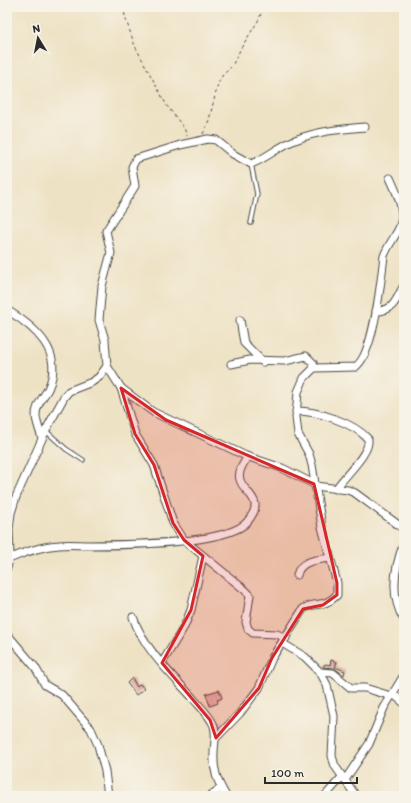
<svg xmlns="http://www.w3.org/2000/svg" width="411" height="803" font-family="Itim,sans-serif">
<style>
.building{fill:url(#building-back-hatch)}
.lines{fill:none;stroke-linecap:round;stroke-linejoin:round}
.lane-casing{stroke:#484642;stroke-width:5.5}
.street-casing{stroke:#484642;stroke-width:9}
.path{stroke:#484642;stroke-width:1;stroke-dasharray:3 3;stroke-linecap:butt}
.lane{stroke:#fff;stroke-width:3.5}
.street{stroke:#fff;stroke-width:7}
.marked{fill:#d62828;fill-opacity:0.2;stroke:#d62828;stroke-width:3;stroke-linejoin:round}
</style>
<defs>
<pattern id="building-back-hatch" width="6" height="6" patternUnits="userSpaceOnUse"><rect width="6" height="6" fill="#e19c97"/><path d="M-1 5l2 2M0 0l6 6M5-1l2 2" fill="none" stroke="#b77f7b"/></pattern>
</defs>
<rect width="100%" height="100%" fill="#f7f3e8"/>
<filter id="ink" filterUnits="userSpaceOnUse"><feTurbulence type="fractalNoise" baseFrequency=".025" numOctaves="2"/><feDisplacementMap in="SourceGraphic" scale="8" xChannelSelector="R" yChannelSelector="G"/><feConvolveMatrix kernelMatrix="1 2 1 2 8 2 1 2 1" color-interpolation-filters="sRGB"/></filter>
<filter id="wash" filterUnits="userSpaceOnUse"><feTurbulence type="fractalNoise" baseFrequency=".012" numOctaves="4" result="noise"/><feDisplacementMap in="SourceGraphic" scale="16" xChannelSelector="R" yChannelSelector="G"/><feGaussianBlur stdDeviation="0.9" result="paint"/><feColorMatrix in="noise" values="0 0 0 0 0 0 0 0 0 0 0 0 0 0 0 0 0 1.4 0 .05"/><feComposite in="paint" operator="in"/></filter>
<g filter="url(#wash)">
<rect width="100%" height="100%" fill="#eee2c4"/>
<g id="blocks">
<g class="building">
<polygon points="331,660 337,662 335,667 345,671 344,675 334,668 323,667 325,664 330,665"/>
<polygon points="132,678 137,687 140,684 144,689 136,695 127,683"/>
<polygon points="219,690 222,698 217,700 218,703 210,706 206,694"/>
</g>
</g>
</g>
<g filter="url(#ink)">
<use href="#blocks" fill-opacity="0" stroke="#484642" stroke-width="1"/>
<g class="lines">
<g class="lane-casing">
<g id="lane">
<polyline points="251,223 257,194 251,164"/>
<polyline points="46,431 66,449 83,460"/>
</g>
</g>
<g class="street-casing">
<g id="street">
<path d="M7,310C35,327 65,352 48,389C43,398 35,406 36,417C37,424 40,432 42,438"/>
<path d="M376,311C394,311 396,300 404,285"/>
<polyline points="240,320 244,343 263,362"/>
<polyline points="231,364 250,360 285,361 306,356 313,363 314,368"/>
<polyline points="107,366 121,388 153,412 246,456 282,468 314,484"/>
<polyline points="121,388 135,434 154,465 173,523 184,540 245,590 250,595 246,622 248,629 253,633 277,634 286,638"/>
<path d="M296,411C317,411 353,422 368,439C371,453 343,477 336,489"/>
<polyline points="315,486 348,490 355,493 404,529"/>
<path d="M404,543C394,568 390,596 404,620"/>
<path d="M9,559C25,552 42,546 59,545C69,544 79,545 89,545C121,545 227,545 247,522C275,490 219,493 248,457"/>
<path d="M7,568L10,556L9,529L11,513L16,497L46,430L64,397L69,391L92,382L99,377L107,366L105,340L99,320L102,286L111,253L106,231L135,186L132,167L136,159L180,145L208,139L216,140L233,154L251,164C267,158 279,146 295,140C317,131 341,129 365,127"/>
<path d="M297,575C300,560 317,560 330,558"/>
<path d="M133,617C144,649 170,673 192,697C199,706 210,715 214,726C217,736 214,743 214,753C213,770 217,781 226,796"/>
<polyline points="7,634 35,667 45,685 62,695 91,729 98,745 105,771 108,796"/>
<polyline points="282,643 305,657 320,672 327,685 334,716 332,756 335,766 356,796"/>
<polyline points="162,663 184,627 191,610 203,556"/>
<polyline points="320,672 333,673 351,688 365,688 391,696"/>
<polyline points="393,694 404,703"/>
<path d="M216,738L240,713L259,688L272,658L303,609C315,601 323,609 337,595V583L322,527L312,465L309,454L298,434L296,417L298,392L304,378L314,368L355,367C374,356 381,279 384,256C388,245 396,236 400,226C406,211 396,191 390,178"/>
<polyline points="345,780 369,744 384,708 404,675"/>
<polyline points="210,796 221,788"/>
<polyline points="325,796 342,777"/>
</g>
</g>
<g class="path">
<polyline points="124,7 125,17 135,46 167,106 184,128 187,136"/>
<polyline points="203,134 209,120 218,84 222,76 232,66 241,48 258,21 264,7"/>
</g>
<use href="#lane" class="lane"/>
<use href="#street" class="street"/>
</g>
</g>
<path class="marked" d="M121,388L166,420L314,484L337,583V595L323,605L303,609L272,658L259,688L216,738L210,720L162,663L191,610L203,556L184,540L173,523L154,465L135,434Z"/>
<rect width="411" height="803" fill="none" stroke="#f7f3e8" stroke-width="24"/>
<g transform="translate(38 38) rotate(350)" stroke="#f7f3e8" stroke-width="3" paint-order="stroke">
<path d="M0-3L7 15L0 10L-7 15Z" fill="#2b2b2b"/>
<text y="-6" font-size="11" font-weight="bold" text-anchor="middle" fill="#2b2b2b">N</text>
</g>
<path d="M265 777v6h92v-6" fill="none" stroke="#2b2b2b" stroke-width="2"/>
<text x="271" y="777" font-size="12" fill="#2b2b2b" stroke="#f7f3e8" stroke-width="3" paint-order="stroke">100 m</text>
</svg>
